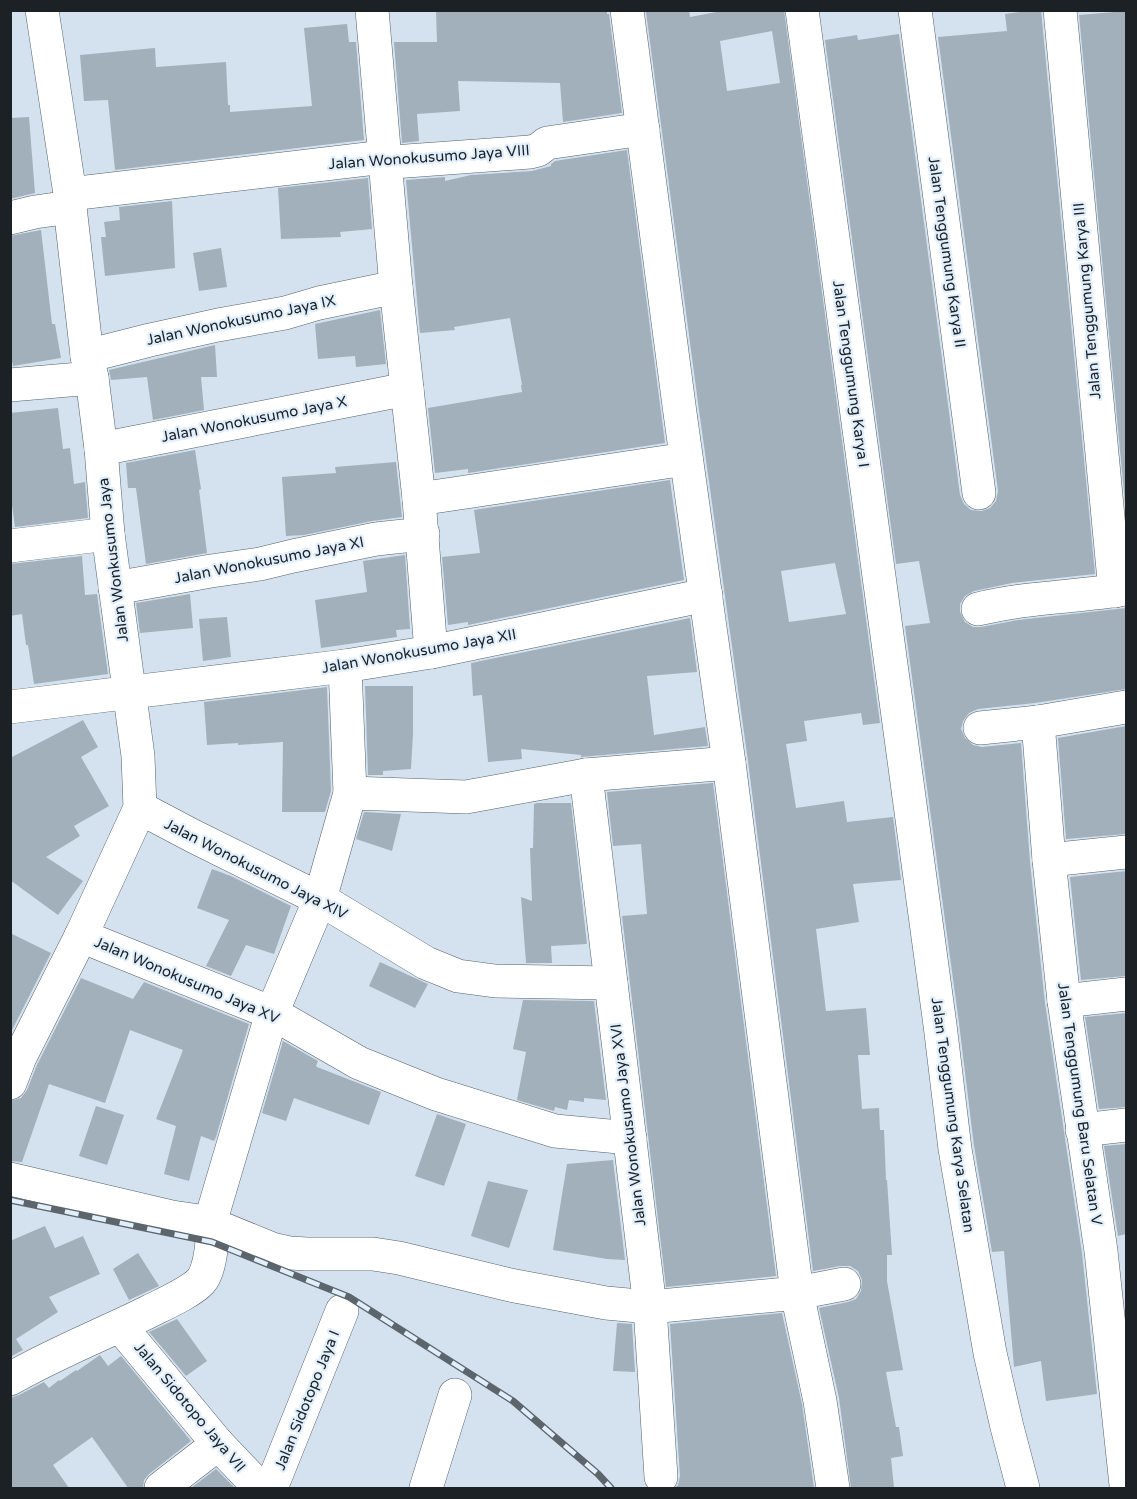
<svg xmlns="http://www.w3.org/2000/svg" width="1137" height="1499" font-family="'Varela Round',sans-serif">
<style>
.building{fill:#a1b0bb;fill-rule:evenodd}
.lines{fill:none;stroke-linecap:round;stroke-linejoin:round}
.street-casing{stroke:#53616b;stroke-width:34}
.street{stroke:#fff;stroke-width:33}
.rail-casing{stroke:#5c646c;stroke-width:7}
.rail{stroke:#e0effb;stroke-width:4.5;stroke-dasharray:14;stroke-linecap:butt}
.labels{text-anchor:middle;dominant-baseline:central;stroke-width:4.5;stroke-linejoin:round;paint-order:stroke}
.street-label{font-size:15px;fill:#1c2126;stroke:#e0effb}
</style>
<rect width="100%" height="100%" fill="#d3e2ee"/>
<g class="building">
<polygon points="436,10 607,10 607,14 609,14 622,113 563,122 560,83 458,81 460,111 417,114 419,141 402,143 394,42 437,42"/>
<path d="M662,10H689L690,17L727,10H784L880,723L863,725L861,713L804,721L807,741L786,744L796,808L844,801L847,822L893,817L901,880L853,884L859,922L816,929L826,1011L866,1008L870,1055H858L862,1109L879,1108L880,1130H884L886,1180H887L892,1255H887V1281L903,1370L886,1372L896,1427H899L903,1456L891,1458L894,1488H851L839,1398L819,1308L848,1302L856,1299L861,1291L862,1280L858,1271L850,1266H840L813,1271L748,761L699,410L646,12ZM772,31L780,83L727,91L720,41ZM835,563L846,614L789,622L781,571Z"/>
<polygon points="1035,10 1041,10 1095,574 1012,583 974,591 965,596 960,604 960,612 965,622 973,627 981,627 1018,620 1126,608 1126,689 1035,703 978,709 969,713 963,721 961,729 965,738 973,745 982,747 1021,743 1030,862 1045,1003 1082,1253 1097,1394 1046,1401 1041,1361 1014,1367 1004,1251 992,1252 974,1146 959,1023 905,626 930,623 919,561 896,564 825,40 857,35 858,40 899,34 960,495 964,504 971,510 982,511 990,508 996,501 998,491 938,37 1007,31 1005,14"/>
<polygon points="1126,11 1126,514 1079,15"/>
<polygon points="347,24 349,42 356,42 364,140 115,170 108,100 84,101 80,55 155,48 156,67 226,62 228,105 230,105 230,112 312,106 304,28"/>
<polygon points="29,117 35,193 10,199 10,118"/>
<polygon points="627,150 665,443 468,473 468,469 435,473 428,408 522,392 521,385 522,385 510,318 454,327 455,330 420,333 406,180 445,177 445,181 471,175 532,171 551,166 551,164 555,161"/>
<polygon points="368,178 372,229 340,232 341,237 281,239 278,188"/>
<polygon points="172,201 175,268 105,276 101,237 106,237 104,222 120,220 119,207"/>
<polygon points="41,230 52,324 55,324 61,358 13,366 10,351 10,236"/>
<polygon points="221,248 227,287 199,291 193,253"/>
<polygon points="380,310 386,364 356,367 355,356 318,359 315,324"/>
<polygon points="215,345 217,377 201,377 204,410 153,420 147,377 111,380 109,370"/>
<polygon points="58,408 63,449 70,448 74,484 85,482 88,518 15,527 10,491 10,413"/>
<polygon points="195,450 201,489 199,490 207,553 146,564 136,488 128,488 126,463"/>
<polygon points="396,462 402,517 372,521 304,535 286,536 282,477 336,473 335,467"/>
<polygon points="670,480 684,580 468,625 468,622 448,625 442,557 480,553 474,510"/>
<polygon points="405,555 410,629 396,630 397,637 321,648 315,600 367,592 363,561"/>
<polygon points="82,556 85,595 97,594 108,674 34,684 28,645 26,645 22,614 10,616 10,564"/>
<polygon points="190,594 193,628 140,633 136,603"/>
<polygon points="227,617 231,657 203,661 199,619"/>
<polygon points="690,618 697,672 647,676 654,735 705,727 708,746 581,757 581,755 521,749 522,759 488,762 482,695 473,696 471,663"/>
<polygon points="365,686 413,686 413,733 411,769 383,771 383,775 368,775"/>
<polygon points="327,687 331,791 325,812 282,812 283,742 238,745 238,743 207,745 204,702"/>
<polygon points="83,720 98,747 81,757 109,806 74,826 80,836 46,857 83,881 58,915 10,880 10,758"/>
<polygon points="1126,726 1126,834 1066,839 1058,738"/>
<polygon points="713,783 776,1276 666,1287 622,916 647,914 641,844 613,846 607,792"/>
<polygon points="537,803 571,803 587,944 551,946 552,963 526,963 521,897 532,901 530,848 533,848 534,804"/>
<polygon points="364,812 401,814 392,851 356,839"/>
<polygon points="212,869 231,876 291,906 274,954 246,945 231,976 206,966 229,920 197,908"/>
<polygon points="1126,871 1126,976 1081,980 1070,877"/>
<polygon points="10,933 51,953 10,1034"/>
<polygon points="380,962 428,984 415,1008 369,986"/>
<polygon points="81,978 133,999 144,982 249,1024 216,1137 214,1141 201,1136 189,1181 164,1174 176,1126 156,1119 183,1050 130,1030 105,1103 49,1084 22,1162 10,1161 10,1101 21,1098 27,1090 37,1065"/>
<polygon points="523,1000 594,1001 606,1100 584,1098 584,1102 569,1100 567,1110 555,1107 554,1111 517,1100 526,1052 513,1049"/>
<polygon points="1126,1013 1126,1107 1099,1109 1085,1017"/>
<polygon points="283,1041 318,1061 316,1066 317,1067 381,1092 369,1125 294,1098 286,1121 262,1113"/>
<polygon points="96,1106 124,1115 107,1165 79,1156"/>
<polygon points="437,1114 466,1124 444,1186 415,1176"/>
<polygon points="1126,1144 1126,1234 1118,1236 1104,1146"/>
<polygon points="613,1160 625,1260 607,1259 553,1250 567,1164"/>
<polygon points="488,1181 528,1190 509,1248 471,1236"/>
<polygon points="45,1226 55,1248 83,1236 100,1274 49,1297 58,1312 16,1339 23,1350 10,1357 10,1241"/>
<polygon points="138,1253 159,1286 129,1300 113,1269"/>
<polygon points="782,1313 802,1404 814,1488 717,1487 717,1488 675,1488 678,1485 680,1476 670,1324"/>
<polygon points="177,1319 207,1361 186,1376 149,1332"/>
<polygon points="617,1323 632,1324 635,1372 613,1371"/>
<polygon points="100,1355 108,1366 121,1356 191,1441 149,1474 144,1480 143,1488 128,1488 92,1437 53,1465 69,1488 10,1488 10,1398 19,1395 44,1382 49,1388 59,1380 60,1381 76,1370 77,1371"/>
<polygon points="216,1469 235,1488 191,1488"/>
</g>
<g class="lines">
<g class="street-casing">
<g id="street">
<polyline points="372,10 396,287 419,499 431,652"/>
<polyline points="627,10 680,413 729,763 797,1293 820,1401 833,1488"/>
<polyline points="802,10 940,1025 955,1149 990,1353 1007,1427 1023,1488"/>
<polyline points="915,10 979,493"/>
<polyline points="1060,10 1115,591"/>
<polyline points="70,194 384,157 393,162 530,152 538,150 547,143 643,129"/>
<polyline points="10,218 35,212 70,207"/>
<polyline points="87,356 150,340 218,325 285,313 319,303 396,287"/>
<polyline points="10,385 92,378"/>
<polyline points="101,449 407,389"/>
<polyline points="419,499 686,459"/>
<polyline points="10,546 108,534"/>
<polyline points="115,588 211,571 260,564 293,556 376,539 423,534"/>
<path d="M978,609C1027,597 1077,597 1126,589"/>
<polyline points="10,707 345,666 431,652 706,595"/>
<polyline points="1038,722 1049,860 1064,1001 1101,1251 1126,1485"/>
<polyline points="980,728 1038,722 1126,707"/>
<polyline points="586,775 650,1307 661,1477"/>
<polyline points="350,793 466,797 586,775 729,763"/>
<polyline points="140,808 193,836 320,899 426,963 458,976 495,981 611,983"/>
<polyline points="1049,860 1126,852"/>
<polyline points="81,936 272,1013 359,1063 436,1094 555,1131 630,1138"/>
<polyline points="1064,1001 1126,994"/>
<polyline points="10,1083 20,1057 81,936 140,808 138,756 108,534 101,449 92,378 87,356 70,207 70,194 42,10"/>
<polyline points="1082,1130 1126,1125"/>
<polyline points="10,1179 172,1217 206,1222 272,1249 290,1253 307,1254 373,1254 399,1258 510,1285 606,1303 650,1307 797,1293 844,1284"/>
<polyline points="120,1326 218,1444 260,1488"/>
<path d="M10,1379C55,1353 104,1334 150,1311C164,1304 191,1292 201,1281C210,1271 215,1234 210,1223L272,1013L320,899L350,793L345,666"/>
<polyline points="161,1488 218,1444"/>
<polyline points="271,1488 342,1311"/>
<polyline points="426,1488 455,1395"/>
</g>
</g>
<use href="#street" class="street"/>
<g class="rail-casing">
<polyline id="rail" points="10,1200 212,1242 349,1297 513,1401 598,1474 611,1488"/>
</g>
<use href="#rail" class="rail"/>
</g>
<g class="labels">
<g class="street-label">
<text transform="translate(429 157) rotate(-4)">Jalan Wonokusumo Jaya VIII</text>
<text transform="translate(947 252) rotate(82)">Jalan Tenggumung Karya II</text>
<text transform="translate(1087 301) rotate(-95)">Jalan Tenggumung Karya III</text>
<text transform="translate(241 320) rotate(-12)">Jalan Wonokusumo Jaya IX</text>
<text transform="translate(851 374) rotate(82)">Jalan Tenggumung Karya I</text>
<text transform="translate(254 419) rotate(-11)">Jalan Wonokusumo Jaya X</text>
<text transform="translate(113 560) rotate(-97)">Jalan Wonkusumo Jaya</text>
<text transform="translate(269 560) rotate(-11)">Jalan Wonokusumo Jaya XI</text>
<text transform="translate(419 651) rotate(-10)">Jalan Wonokusumo Jaya XII</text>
<text transform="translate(256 869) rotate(27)">Jalan Wonokusumo Jaya XIV</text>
<text transform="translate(187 980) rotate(23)">Jalan Wonokusumo Jaya XV</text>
<text transform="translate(1080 1104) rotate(82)">Jalan Tenggumung Baru Selatan V</text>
<text transform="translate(953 1115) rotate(82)">Jalan Tenggumung Karya Selatan</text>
<text transform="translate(628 1125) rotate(-97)">Jalan Wonokusumo Jaya XVI</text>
<text transform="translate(307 1400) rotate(-68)">Jalan Sidotopo Jaya I</text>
<text transform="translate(190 1407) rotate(50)">Jalan Sidotopo Jaya VII</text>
</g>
</g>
<rect width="1137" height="1499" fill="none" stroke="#1c2126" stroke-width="24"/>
</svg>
